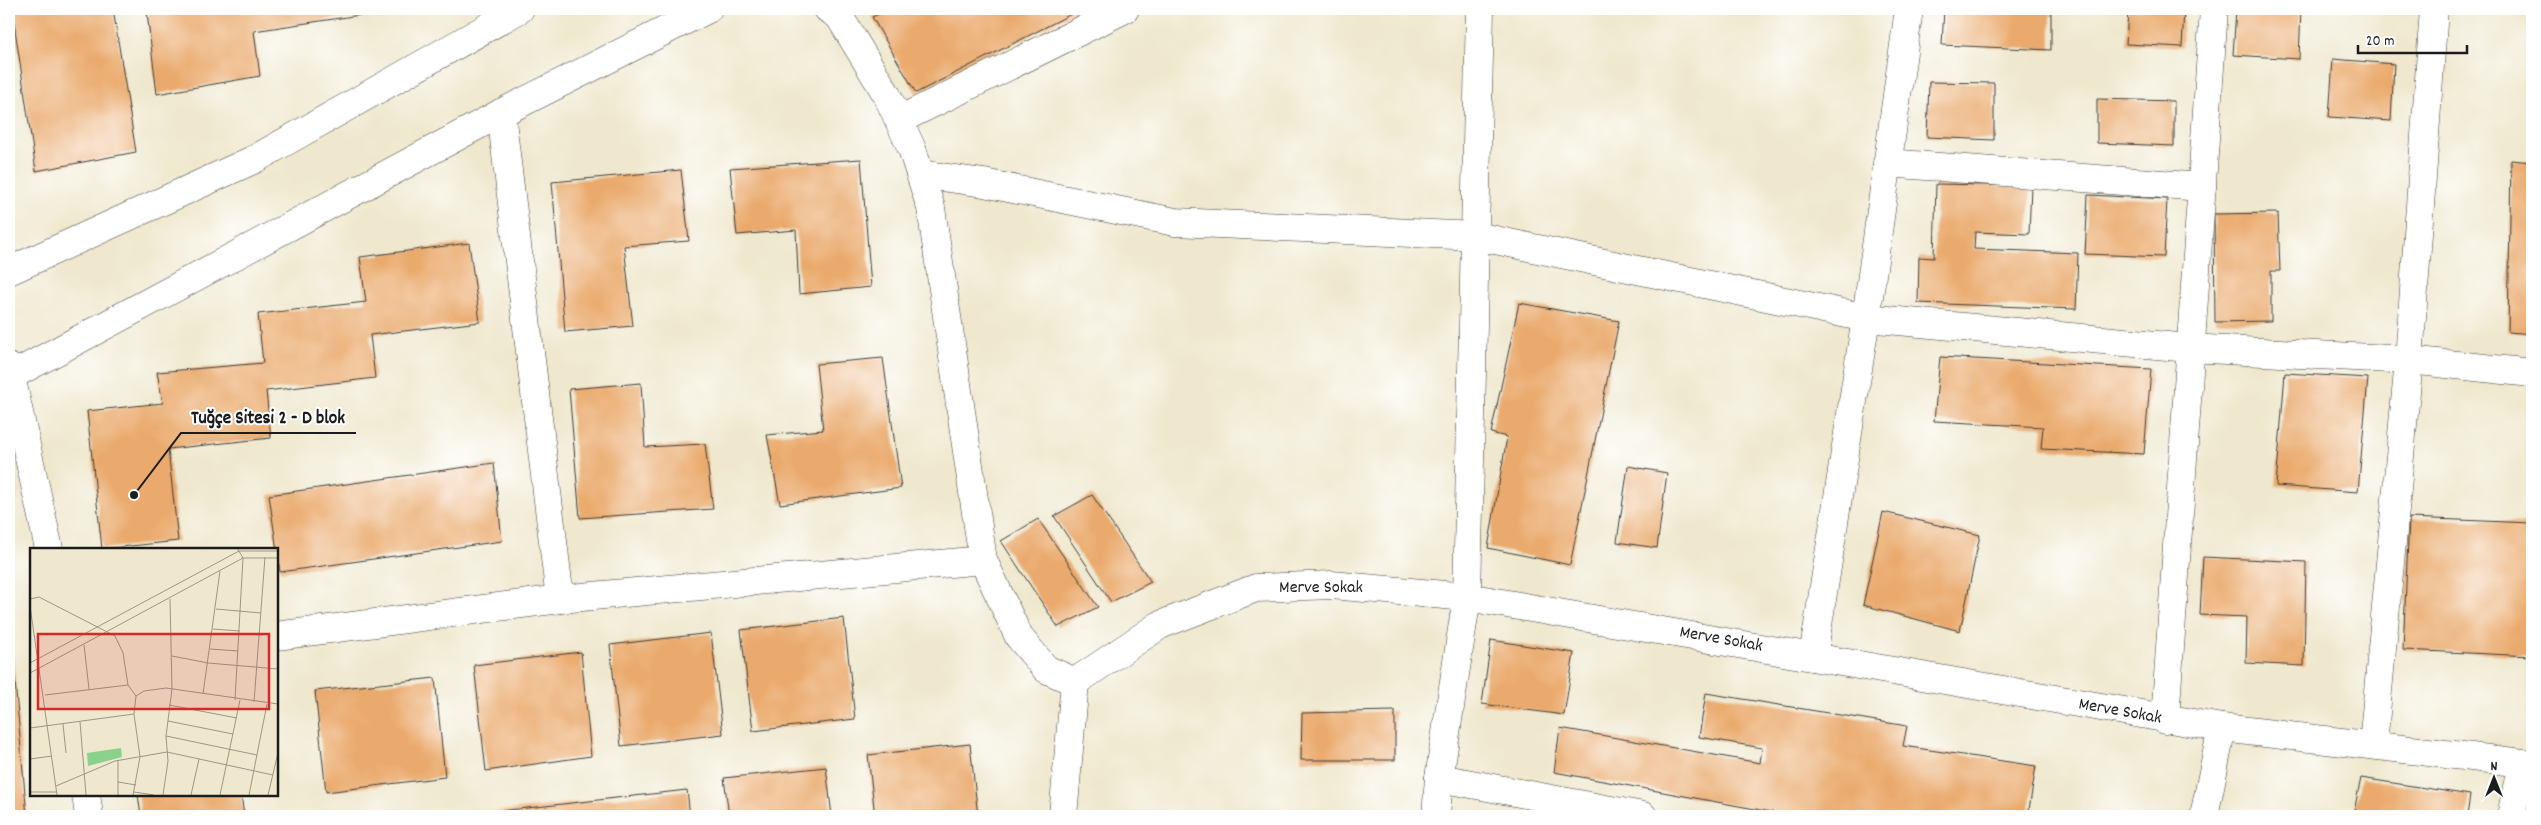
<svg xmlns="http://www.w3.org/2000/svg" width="2541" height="825" font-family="Dekko,sans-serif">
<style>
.building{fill:#eaaa6d}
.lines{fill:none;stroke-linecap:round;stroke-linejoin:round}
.minor-casing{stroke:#3c3b37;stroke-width:29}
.major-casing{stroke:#3c3b37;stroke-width:29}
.minor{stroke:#fff;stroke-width:28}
.major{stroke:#fff;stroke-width:28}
.labels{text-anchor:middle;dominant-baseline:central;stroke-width:4;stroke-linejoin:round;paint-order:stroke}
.street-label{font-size:18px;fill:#1c1c1c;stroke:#fff}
.inset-road{fill:none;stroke:#9b9687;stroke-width:1}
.view{fill:#d62828;fill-opacity:0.15;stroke:#d62828;stroke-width:2.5}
.inset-edge{fill:none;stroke:#1c1c1c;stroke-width:2.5}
.leader{fill:none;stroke:#1c1c1c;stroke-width:2}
.callout-dot{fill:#1c1c1c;stroke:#fff;stroke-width:2}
.callout-label{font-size:19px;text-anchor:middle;font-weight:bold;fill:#1c1c1c;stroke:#fff;stroke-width:4;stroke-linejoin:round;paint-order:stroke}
</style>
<rect width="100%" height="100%" fill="#fff"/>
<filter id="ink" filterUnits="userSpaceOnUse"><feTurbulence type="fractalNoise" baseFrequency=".02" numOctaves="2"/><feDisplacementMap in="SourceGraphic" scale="10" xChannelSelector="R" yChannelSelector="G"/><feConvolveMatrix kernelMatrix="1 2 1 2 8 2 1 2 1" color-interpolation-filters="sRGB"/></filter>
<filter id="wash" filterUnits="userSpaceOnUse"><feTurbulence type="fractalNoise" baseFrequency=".0096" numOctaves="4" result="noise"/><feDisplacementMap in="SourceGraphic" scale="20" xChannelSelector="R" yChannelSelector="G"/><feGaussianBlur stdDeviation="1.12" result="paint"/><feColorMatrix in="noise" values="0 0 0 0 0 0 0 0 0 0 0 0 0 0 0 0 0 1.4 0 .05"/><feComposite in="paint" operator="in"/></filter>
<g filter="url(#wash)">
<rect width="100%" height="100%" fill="#efe8ce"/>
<g id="blocks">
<g class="building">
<polygon points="12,9 113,9 136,152 36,171"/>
<polygon points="171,9 359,9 360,15 254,31 260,76 157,94 147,13"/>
<polygon points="890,9 1081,9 916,93 872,17"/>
<polygon points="1944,9 2051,9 2051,50 1942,45"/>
<polygon points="2128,9 2184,9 2182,47 2126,44"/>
<polygon points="2236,9 2301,9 2299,59 2233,55"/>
<polygon points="2333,59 2394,64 2391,121 2329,117"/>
<polygon points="1929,82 1994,83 1994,140 1927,137"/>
<polygon points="2097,99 2174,101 2174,146 2097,143"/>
<polygon points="861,159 871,287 799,294 796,230 737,235 730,168"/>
<polygon points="2511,160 2532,162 2532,334 2508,332"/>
<polygon points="681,170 689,241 624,246 633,326 565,332 552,182"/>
<polygon points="1936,184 2031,186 2029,234 1975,232 1974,249 2078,253 2076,309 1918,303 1919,257 1934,258"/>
<polygon points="2088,195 2167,199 2164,257 2085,254"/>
<polygon points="2278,213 2280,271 2271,271 2271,321 2215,322 2214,214"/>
<polygon points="469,243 480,322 370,335 375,378 266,391 271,438 168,449 178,541 102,549 87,411 163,403 157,372 263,363 258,314 366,302 360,257"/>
<polygon points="1519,303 1619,321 1570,565 1488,548 1507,437 1491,433"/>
<polygon points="1940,357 2151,369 2144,454 2041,449 2043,427 1934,421"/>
<polygon points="883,358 901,488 780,504 767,435 823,430 816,364"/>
<polygon points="2285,373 2368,378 2358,492 2276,486"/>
<polygon points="641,383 645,447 705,444 713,509 580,518 569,389"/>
<polygon points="494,463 502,541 280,572 269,495"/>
<polygon points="1628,466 1667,473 1657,548 1617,542"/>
<polygon points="1092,495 1151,582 1111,602 1054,516"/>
<polygon points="1883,512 1980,535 1960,631 1863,605"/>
<polygon points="2409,518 2532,523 2532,656 2403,650"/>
<polygon points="1038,519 1098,607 1058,627 1001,541"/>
<polygon points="2203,557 2306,562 2304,666 2246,663 2247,617 2200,615"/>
<polygon points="844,618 855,719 753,731 741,630"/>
<polygon points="711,633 723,734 621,746 610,645"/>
<polygon points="1491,640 1574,653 1564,715 1482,704"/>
<polygon points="581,652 591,756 486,771 474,665"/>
<polygon points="9,659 13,659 27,816 9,816"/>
<polygon points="435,678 445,777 326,792 315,691"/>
<polygon points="1706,693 1907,726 1903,746 2036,766 2028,816 1793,816 1554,772 1560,728 1760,763 1762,748 1699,737"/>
<polygon points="1395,711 1395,760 1301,760 1302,713"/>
<polygon points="970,744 978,816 875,816 868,755"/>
<polygon points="826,767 832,816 729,816 724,778"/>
<polygon points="2361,778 2470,795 2467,816 2353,816"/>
<polygon points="687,790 690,816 465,816 465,815"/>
<polygon points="138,794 241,794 244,816 141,816"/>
</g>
</g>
</g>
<g filter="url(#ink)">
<use href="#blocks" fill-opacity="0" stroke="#3c3b37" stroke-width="1"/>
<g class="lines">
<g class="minor-casing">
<g id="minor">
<polyline points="828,9 839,16 887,95 912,149 931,208 983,560 1019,637 1046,669 1075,682"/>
<polyline points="501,113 560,599"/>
<polyline points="899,120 1125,9"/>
<polyline points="1887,163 2202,187"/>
<polyline points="920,174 984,183 1175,222 1476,236 1866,318 2189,348 2409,360 2532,373"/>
<polyline points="9,367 49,549"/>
<polyline points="276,636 560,599 983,560"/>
<polyline points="1813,657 1866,318 1909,9"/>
<polyline points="2165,720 2214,9"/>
<polyline points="2373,745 2409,360 2434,9"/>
<polyline points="1439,778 1643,816"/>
<polyline points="86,794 89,816"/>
<polyline points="1063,816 1075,682 1160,625 1256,588 1331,585 1467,597 2222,728 2532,764"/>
<polyline points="1436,816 1439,778 1467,597 1480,9"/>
<polyline points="2204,816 2222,728"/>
<polyline points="2511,816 2522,764"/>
</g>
</g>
<g class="major-casing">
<g id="major">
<polyline points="9,271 255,159 520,9"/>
<polyline points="9,377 501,113 708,9"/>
</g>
</g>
<use href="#minor" class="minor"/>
<use href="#major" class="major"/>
</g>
</g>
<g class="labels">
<g class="street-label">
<text x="1321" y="588">Merve Sokak</text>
<text transform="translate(1721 640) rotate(10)">Merve Sokak</text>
<text transform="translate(2120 712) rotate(10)">Merve Sokak</text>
</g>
</g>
<g transform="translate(30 548)">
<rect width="248" height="248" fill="#efe8ce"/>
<path d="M91,200L92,209L58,218L57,205Z" fill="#8ad18c"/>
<path class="inset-road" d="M0,51L9,49L85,88L93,105L98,137L106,148M0,58L27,247M186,61L231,65M183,81L210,83M54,97L59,141M180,101L208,103M142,108L178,115L248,121M0,115L209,3H248M0,125L213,10H248M173,146L190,23M15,147L98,137M205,152L213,10L207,0M224,154L235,9M139,157L207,170M138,173L203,186M50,174L56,247M33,176L36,205M0,180L104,166M136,188L227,207M0,211L22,208M88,213V247M88,234L106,237M26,238L85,213L137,204L243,227M0,244H26M104,244L124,247M103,247L110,209L104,166L106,148L114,143L136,140L248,156M133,247L138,213L136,188L142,141L140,51M161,247L169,211M190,247L210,152M219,247L237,156M238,247L248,205"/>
<path class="view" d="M8,86H239V161H8Z"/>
<rect width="248" height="248" class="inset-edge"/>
</g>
<path class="leader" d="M134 495L181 433H356"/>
<circle class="callout-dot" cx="134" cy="495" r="5"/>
<g class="callout-label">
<text x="268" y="423">Tuğçe Sitesi 2 - D blok</text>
</g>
<rect width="2541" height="825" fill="none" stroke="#fff" stroke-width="30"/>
<g transform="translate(2494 778)" stroke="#ffffff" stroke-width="4" paint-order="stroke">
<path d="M0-4L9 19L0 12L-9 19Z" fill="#1c1c1c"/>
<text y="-8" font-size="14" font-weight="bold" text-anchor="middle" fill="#1c1c1c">N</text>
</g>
<path d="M2358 45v8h109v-8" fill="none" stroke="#1c1c1c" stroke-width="2.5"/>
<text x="2366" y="45" font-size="15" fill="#1c1c1c" stroke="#ffffff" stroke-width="4" paint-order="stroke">20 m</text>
</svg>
